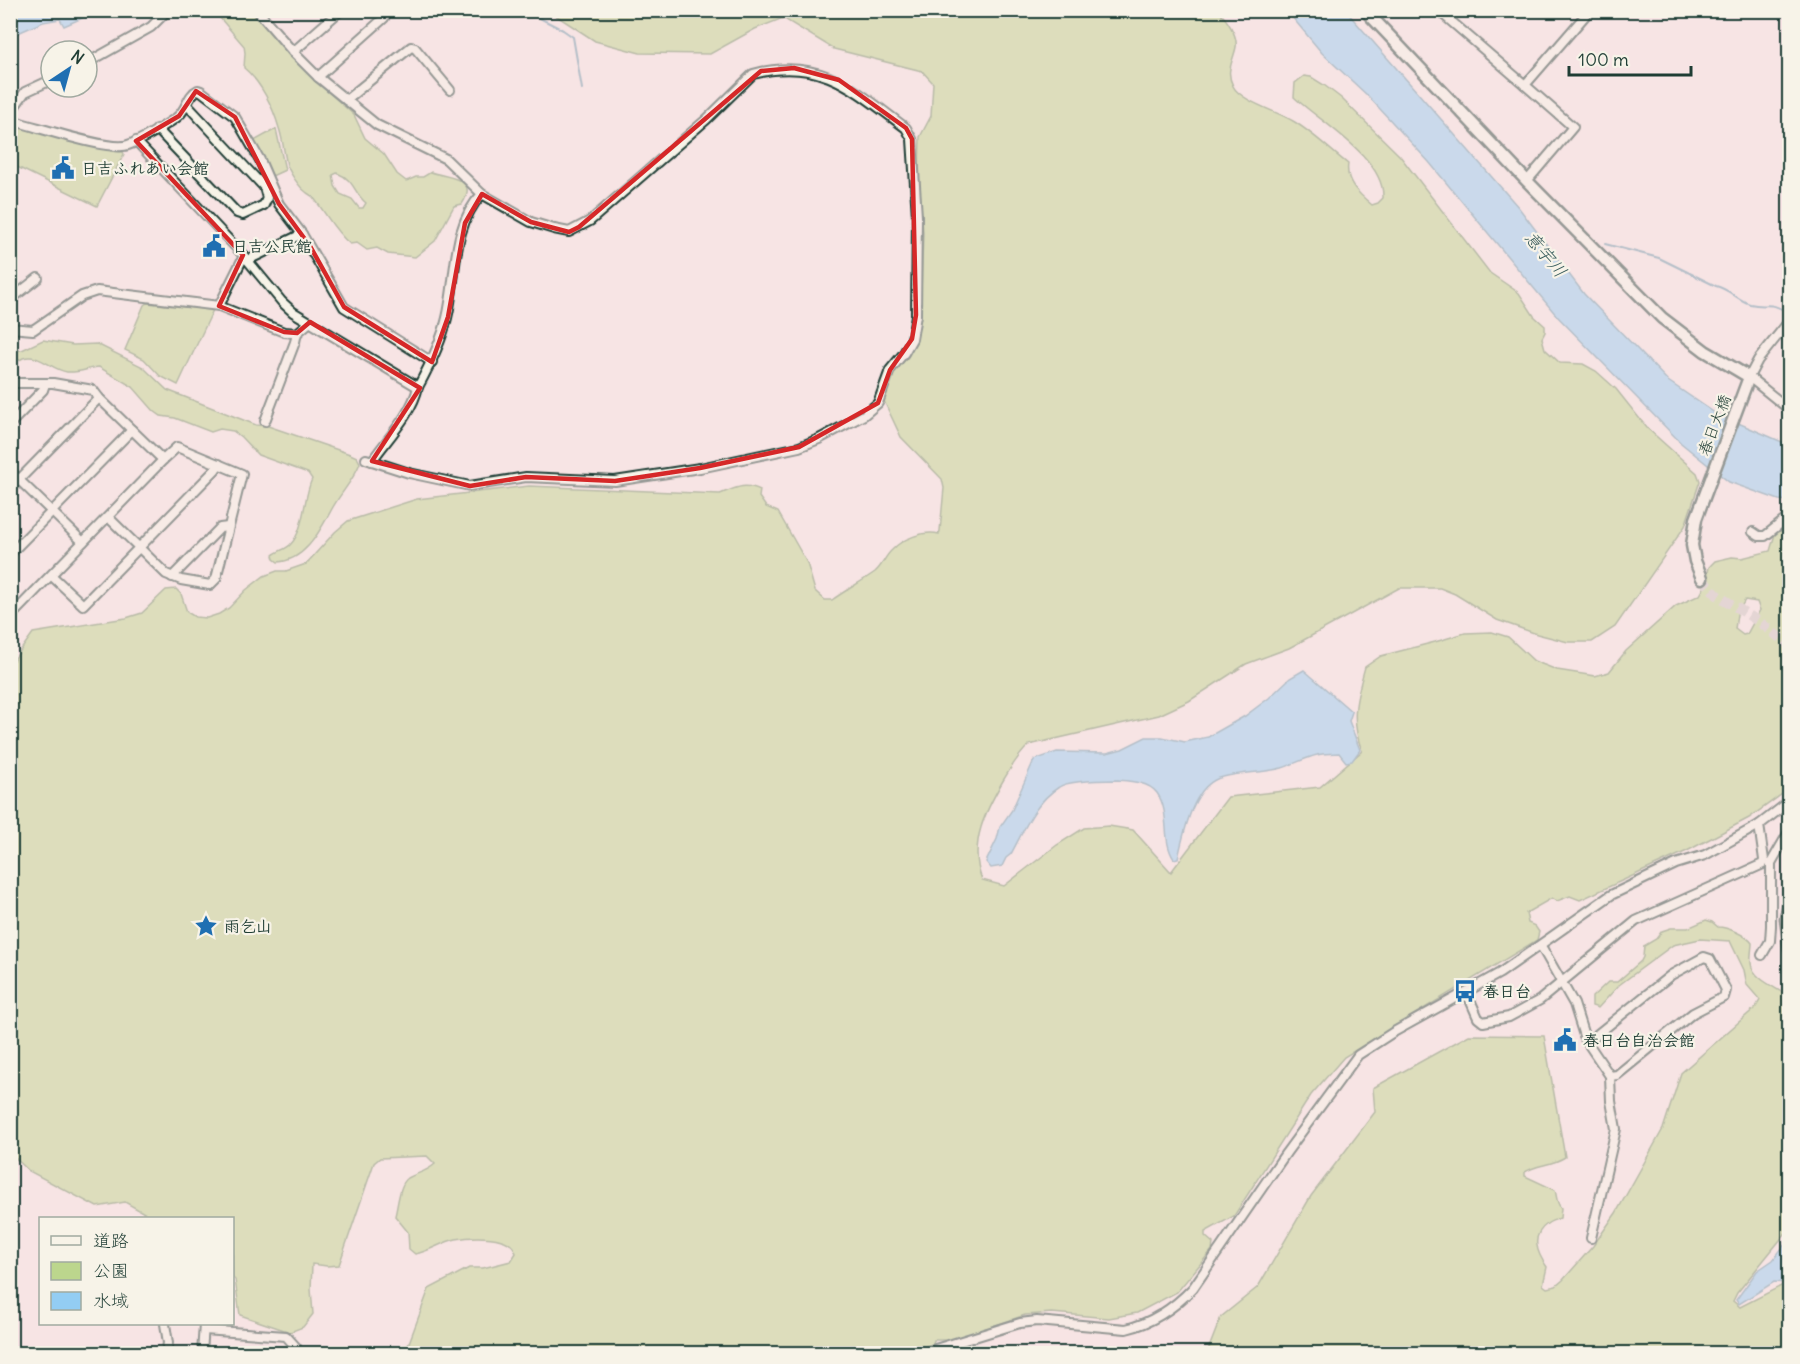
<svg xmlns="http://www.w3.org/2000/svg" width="1800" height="1364" font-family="Delius,'Klee One',sans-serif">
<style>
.green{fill:#bcd68d;stroke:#6e8a60;stroke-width:1.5;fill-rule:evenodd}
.water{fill:#93cdf3;stroke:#6593a7;stroke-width:1.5}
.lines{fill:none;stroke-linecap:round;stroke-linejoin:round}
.stream{stroke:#6593a7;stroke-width:2}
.secondary-tunnel{stroke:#ccc3c1;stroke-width:10;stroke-dasharray:10 5;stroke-linecap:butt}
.street-casing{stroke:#1f3d34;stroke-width:12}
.secondary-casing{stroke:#1f3d34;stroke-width:15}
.street{stroke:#f7f3e8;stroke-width:8}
.secondary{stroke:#f7f3e8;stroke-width:10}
.marked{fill:none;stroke:#d62828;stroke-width:4.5;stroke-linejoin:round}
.labels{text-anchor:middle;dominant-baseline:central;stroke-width:4.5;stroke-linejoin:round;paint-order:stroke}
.poi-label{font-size:16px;font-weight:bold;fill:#1f3d34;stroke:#f7f3e8;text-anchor:start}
.street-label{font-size:16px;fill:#1f3d34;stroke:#f7f3e8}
.water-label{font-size:18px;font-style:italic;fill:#365a5a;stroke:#f7f3e8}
</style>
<rect width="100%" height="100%" fill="#f7e4e4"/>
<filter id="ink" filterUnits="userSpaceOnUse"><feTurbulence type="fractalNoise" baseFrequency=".0167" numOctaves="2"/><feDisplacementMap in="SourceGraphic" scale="12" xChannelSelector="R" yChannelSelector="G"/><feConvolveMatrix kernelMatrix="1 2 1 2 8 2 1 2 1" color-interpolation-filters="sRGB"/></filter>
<g filter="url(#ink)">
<g class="green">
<path d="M214,11H255L273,35L315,76L324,88L354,115L365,138L384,154L397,174L406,181L409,180L416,177H423L431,172C447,178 480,177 462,204L454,206L435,241L415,257L388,254L377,248L367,250L357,243L350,244C334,231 326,213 313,197C311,195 308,194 306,192C299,187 290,173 287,165C284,153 283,140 279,128C273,107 261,82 244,68L245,53L244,46ZM337,173C355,180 353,192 366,203L363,208H359L352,199L340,194L335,186L333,175Z"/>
<path d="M549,11H1218C1226,18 1238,35 1236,47C1233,62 1225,71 1233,86C1240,101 1279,112 1293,121C1312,132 1330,150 1348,164C1345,182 1359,194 1372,205L1378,203L1383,198C1385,158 1320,122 1294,97L1295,83L1304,76L1311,77L1324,85L1341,98L1400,156L1490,273L1519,293L1534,316L1545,326V332L1542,338L1545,349L1560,363L1583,364L1596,371L1616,389L1647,428L1697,473L1700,481L1685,526L1615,627L1592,642H1568L1537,634L1497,620L1455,594L1440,588H1399L1289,648L1246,664L1189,701L1159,715L1029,745C1018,755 1012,766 1004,779C986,810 968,843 982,880L1004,886L1057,845L1084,828L1109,826L1133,830L1171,872L1228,797L1320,787L1362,751C1350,719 1356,699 1365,667L1381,656L1435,642L1465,633L1492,632L1508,637L1534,661L1557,670L1595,676L1609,672L1626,651L1676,606L1700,595L1705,586L1709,567L1715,561L1732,557L1742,558L1770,551L1776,531L1789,518L1790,655L1788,658L1790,660L1789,789L1749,818L1687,851L1580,900L1570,896L1557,901L1552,898L1526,913L1528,923L1535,926L1539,932L1537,940L1344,1057L1311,1095L1234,1216L1205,1232V1236L1213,1243L1212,1250L1177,1292L1137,1313L1109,1318L1052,1313L1025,1315L952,1340H934L931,1353H409L406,1351L429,1289L469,1268H483L511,1261L516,1253C512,1234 472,1236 456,1239C442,1242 430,1251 415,1254L409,1249L408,1232L395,1216C398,1205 399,1184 408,1178C418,1172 425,1173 435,1164L427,1156L380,1158L374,1163L339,1265L327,1266L312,1264L311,1289L313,1314L303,1327L290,1332L240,1315L235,1280L233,1278L232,1218H153L125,1202L97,1207L29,1171L10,1153V665L33,633L126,618L142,613L166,590L176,589L181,594L187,612L195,617L207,618L219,614L229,608L246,590L264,576L277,571H286L306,564L335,532L348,521L417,499L529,486L720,494C735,488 745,482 760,490L759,497L766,507L778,512L807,563L815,591L825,600H832C846,590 861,582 875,572C883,565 885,556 892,550C902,539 924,530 939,534L940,531L944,488L942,479L901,437L884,401L893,373L908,357L917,338L920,322L923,233L919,175L920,137L931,116L933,83L922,71L834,49L783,18L755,29L710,54L640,53L595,41ZM1745,600L1757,602L1760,610L1747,634L1743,635L1735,629L1737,614Z"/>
<polygon points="10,126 39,130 117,152 123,152 124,154 97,206 11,164"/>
<polygon points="276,129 285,170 272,176 254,141"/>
<polygon points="147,303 213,310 178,385 160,376 144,359 125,350 144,305"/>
<path d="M43,340L73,345L97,344L143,367L167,390L256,425L268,426L350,454L357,457L360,463C353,481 342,491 333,507C321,528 307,560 278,562L274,559L273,555C278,551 286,549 290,545C305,530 303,498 312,479L308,473L258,455L241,437L233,431L220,429L211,432L175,418L161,416L154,411L133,387L99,367C88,368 80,373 67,372C51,370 40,353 23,358C19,360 15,363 11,364V351L22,350Z"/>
<path d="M1706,920L1712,922L1718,927C1727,927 1746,935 1752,943C1752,949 1750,956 1751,963C1752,979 1778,988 1789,997V1229L1737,1293L1733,1301L1740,1307L1789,1282V1353H1207L1221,1317L1258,1287L1311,1196L1375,1112L1373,1088L1469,1035L1544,1036L1565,1157C1551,1166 1538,1164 1525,1172V1176L1555,1190C1557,1197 1556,1202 1561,1208L1560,1218C1556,1220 1550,1221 1547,1224C1530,1236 1537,1253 1547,1267L1543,1285L1547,1288L1556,1286L1563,1280L1593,1246L1616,1213L1663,1129L1681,1073L1756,1007L1760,1000L1747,985L1744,970L1730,941L1700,939L1673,945L1619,985L1598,1008L1592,1006V997L1608,982H1617L1641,961L1643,957L1644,946L1656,939L1662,931L1671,928H1688Z"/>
</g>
<g class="water">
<polygon points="10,11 11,10 98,11 64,26 60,19 43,22 11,36"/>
<polygon points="1287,11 1346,11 1519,208 1584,294 1668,381 1715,413 1789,445 1789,501 1779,500 1729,482 1681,443 1557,316 1429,162 1368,96 1322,53"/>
<path d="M1304,670L1352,712L1349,721L1360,750L1352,761L1346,762L1339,753C1332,754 1324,753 1317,755C1305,758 1294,764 1282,768C1263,773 1242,772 1223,777C1193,783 1184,833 1178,858L1174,859C1161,840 1171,813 1157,793C1149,782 1130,781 1118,780C1105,780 1069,780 1059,787C1035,802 1024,830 1011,854L1006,858L1002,866L991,868L986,862L997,839L1000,827L1012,810L1034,760L1057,752L1107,753L1122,749L1146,737H1162L1185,742L1208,737L1245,716L1269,698L1290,678Z"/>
<polygon points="1789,1239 1789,1277 1787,1283 1774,1282 1739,1304 1736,1300 1757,1271 1773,1260"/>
</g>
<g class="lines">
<g class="stream">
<polyline points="524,10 563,30 573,37 582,89"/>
<path d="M1605,244L1659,258L1716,286C1729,289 1738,300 1750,304C1766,308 1772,301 1786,312"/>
</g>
<polyline class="secondary-tunnel" points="1702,578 1717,595 1761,623 1790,646"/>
<g class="street-casing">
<g id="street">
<path d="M257,10L293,52L318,77L377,125L446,159L482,194L531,222L554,229L569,232L590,221L707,119L753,74C821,56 855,90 906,128L912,139L917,217L916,315L912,339L904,353L890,370L878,403L864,415L819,439L799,447L700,468L615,481L526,477L470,486L409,473L372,461"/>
<polyline points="1438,10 1525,85"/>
<polyline points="293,52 341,10"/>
<polyline points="87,63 151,27 168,10"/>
<polyline points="318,77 384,18 386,13 384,10"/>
<polyline points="346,100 411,47 415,48 450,90"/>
<polyline points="10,113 25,92 51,80"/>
<path d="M10,117L17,122C38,127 112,152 128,145C145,139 162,127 176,118C187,111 187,95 198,90L201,91L235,117L260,160L279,204L302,234L248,260"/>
<polyline points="157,129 237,213 243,215 264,205 267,198 264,187 187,105"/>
<polyline points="136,141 244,256 219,306"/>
<polyline points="1527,181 1573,127 1525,85 1590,10"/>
<polyline points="302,234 344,307 432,362"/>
<path d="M244,256L282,302L293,312L418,387C430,365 441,343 447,318C457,278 451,226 482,194"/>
<polyline points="10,303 15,296 38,278"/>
<polyline points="1790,320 1758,360 1749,377 1790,410"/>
<polyline points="10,328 33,330 82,296 97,291 219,306 284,332 297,333"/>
<polyline points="10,383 53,383 93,390 99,398 163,460"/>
<polyline points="265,421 295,342 297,333 310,322"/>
<polyline points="10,424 43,390 45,384"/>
<path d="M366,459L372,461C387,439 412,414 418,387"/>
<polyline points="10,471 83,542"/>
<polyline points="10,489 99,398"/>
<polyline points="1753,532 1759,536 1765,536 1790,516"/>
<polyline points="10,554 132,430"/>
<polyline points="52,576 83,605 215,470 219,464"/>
<polyline points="172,577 220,528 228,527"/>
<polyline points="10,617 163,460 177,447 242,474 216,579 210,585 181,580 166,574 108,517"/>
<polyline points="1541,946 1574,1004 1585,1039 1610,1076 1611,1101 1616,1129 1591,1238"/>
<polyline points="1762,955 1770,941 1771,926 1771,863 1790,830"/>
<polyline points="1467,993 1478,1018 1483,1022 1509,1017 1540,1000 1636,921 1763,864 1764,860 1759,825"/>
<polyline points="1585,1039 1594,1037 1671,975 1704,957 1710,959 1726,990 1724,997 1693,1013 1617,1075 1610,1076"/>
<polyline points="165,1324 168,1343 166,1354"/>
<polyline points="204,1330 286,1336 296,1347 294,1354"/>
<polyline points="202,1354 204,1324"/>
<path d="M919,1354L1020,1323L1037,1321L1126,1329C1152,1323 1175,1307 1193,1288L1286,1153L1358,1055L1392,1033L1500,973L1611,895L1676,864L1705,855L1759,825L1790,801"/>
</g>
</g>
<g class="secondary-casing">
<g id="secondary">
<polyline points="1365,10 1527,181 1662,318 1705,351 1749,377 1696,519 1692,545 1695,561 1702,578"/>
<polyline points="1790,897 1786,919 1790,949"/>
</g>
</g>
<use href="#street" class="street"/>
<use href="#secondary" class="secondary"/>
</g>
</g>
<path d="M0 0H1800V1364H0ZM794,68L839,80L906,128L912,139L916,315L912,339L890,370L878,403L799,447L700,468L615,481L526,477L470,486L372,461L420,388L310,322L297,333L284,332L219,306L243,255L136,141L179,116L196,91L235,117L279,204L310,246L344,307L432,362L448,317L465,223L482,194L531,222L569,232L579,227L761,71Z" fill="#f7e4e4" fill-opacity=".55" fill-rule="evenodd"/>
<path class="marked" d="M794,68L839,80L906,128L912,139L916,315L912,339L890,370L878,403L799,447L700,468L615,481L526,477L470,486L372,461L420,388L310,322L297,333L284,332L219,306L243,255L136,141L179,116L196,91L235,117L279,204L310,246L344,307L432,362L448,317L465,223L482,194L531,222L569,232L579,227L761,71Z"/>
<defs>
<g id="civic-bare" transform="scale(1.8)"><path d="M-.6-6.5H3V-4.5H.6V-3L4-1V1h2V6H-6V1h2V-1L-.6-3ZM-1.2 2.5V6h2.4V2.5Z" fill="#1f6fb2" stroke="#f7f3e8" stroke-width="2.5" paint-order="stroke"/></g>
<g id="sight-bare" transform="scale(1.8)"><path d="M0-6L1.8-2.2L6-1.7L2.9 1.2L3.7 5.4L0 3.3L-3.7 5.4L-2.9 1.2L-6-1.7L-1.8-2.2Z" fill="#1f6fb2" stroke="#f7f3e8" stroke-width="2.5" paint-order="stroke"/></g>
<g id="bus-bare" transform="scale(1.8)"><path d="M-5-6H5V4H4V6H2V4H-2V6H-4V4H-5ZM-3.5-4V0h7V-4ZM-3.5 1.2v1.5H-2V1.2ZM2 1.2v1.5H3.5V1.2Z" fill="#1f6fb2" stroke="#f7f3e8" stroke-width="2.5" paint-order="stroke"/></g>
</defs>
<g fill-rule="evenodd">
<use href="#civic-bare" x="63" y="168"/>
<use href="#civic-bare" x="214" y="246"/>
<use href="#sight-bare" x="206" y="926"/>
<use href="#bus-bare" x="1465" y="991"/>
<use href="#civic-bare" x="1565" y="1040"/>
</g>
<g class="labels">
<g class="poi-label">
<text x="81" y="168">日吉ふれあい会館</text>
<text x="232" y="246">日吉公民館</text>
<text x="224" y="926">雨乞山</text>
<text x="1483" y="991">春日台</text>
<text x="1583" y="1040">春日台自治会館</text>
</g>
<g class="street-label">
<text transform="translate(1714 425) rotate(-69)">春日大橋</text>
</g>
<g class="water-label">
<text transform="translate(1546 254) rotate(50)">意宇川</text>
</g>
</g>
<rect width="1800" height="1364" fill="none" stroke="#f7f3e8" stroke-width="36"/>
<rect x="18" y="18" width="1764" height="1328" fill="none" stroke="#1f3d34" stroke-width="2" filter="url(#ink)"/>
<rect x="39" y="1217" width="195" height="108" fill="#f7f3e8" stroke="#a1aaa0" stroke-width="1.5"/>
<rect x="51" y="1236" width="30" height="9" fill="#f7f3e8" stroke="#a1aaa0" stroke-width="1.5"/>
<text x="93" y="1247" font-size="18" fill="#1f3d34">道路</text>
<rect x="51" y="1262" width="30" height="18" fill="#bcd68d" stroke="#a1aaa0" stroke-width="1.5"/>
<text x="93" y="1277" font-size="18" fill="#1f3d34">公園</text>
<rect x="51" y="1292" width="30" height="18" fill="#93cdf3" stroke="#a1aaa0" stroke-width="1.5"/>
<text x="93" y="1307" font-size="18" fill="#1f3d34">水域</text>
<g transform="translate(69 69) rotate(36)"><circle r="28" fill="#f7f3e8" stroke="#a1aaa0" stroke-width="1.5"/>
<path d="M0-4.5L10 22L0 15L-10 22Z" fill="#1f6fb2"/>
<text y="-9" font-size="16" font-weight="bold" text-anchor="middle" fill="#1f3d34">N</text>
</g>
<path d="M1569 66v9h122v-9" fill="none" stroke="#1f3d34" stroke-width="3"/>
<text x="1578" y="66" font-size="18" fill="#1f3d34" stroke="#f7f3e8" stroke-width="4.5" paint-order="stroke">100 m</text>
</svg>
